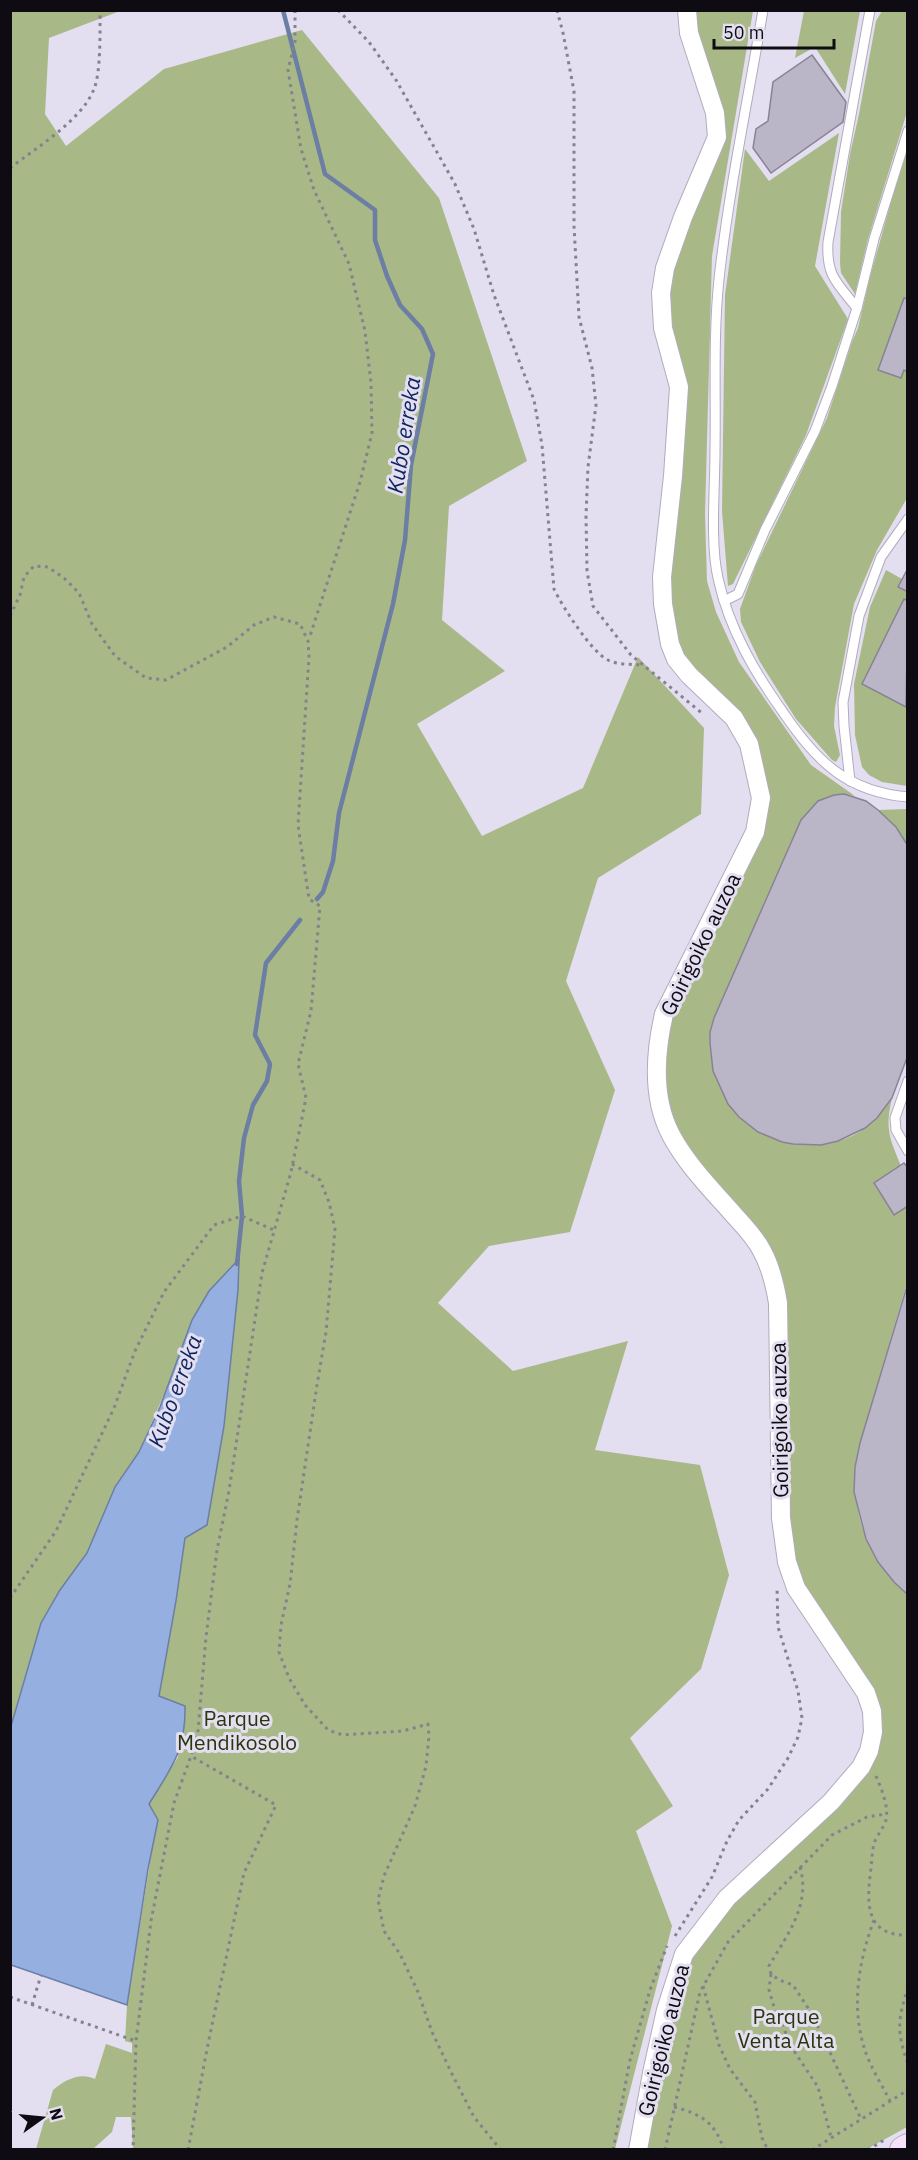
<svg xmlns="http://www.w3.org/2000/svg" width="918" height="2160" font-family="'IBM Plex Sans',sans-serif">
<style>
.green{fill:#a8b987}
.water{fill:#95afe1;stroke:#6c7ea3;stroke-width:1.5}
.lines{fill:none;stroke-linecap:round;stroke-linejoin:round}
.stream{stroke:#6c7ea3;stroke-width:4.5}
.building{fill:#bab6c7;stroke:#888394;stroke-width:1.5}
.lane-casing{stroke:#b1acbd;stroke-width:11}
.street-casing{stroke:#b1acbd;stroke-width:20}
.secondary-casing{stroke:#b1acbd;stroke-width:28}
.path{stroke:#85828e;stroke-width:3;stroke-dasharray:3 4.5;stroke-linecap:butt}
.lane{stroke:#fff;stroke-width:9}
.street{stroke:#fff;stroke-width:18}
.secondary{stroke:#f6e3fb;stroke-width:26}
.labels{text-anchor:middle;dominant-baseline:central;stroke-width:6;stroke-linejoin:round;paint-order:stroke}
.street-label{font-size:21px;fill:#0e0c12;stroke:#e3def0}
.park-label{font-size:21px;fill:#29350b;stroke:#e3def0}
.water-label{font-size:22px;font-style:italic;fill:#0c255f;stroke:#e3def0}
</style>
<rect width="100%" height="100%" fill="#e3def0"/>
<g class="green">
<path d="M11,11H120L49,38L45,114L66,146L164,69L302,30L439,198L527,461L449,506L442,620L505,671L417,724L482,836L583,788L638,657L704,728L701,814L598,878L566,981L615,1090L570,1232L489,1246L438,1303L513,1371L628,1341L595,1450L700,1465L729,1575L701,1669L630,1738L673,1806L636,1831L672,1926L615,2149H133L131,2117H116L112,2132L93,2149H36L53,2090C65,2080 80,2072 95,2079L106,2044L132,2053V2043L125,2041L127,2005L152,1850L148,1804L178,1757L159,1696L176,1601L185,1538L207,1525L224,1426L239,1260L209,1291L139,1452L115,1487L87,1553L60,1590L41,1623L11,1726Z"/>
<path d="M687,11H753L712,256L705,515L707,581L716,612L739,662L811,765L855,796C832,792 814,802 801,820L714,1018C699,1081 742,1145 809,1145C828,1145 849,1140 865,1128C876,1120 884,1109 892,1098C885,1129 889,1137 901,1166L874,1184L894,1215L907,1206V1283L860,1443C848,1503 861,1553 907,1595V2127L867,2149L638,2150L684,1954L861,1767L872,1711L788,1567L773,1277L670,1134L659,1036L754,832L749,744L689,675L663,604L679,387L661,293L717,137Z"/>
<polygon points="804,11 860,11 845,94 815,47 795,58"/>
<polygon points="882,11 907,11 907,112 868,239 855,294 841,273 840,263 841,212 850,154 859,114 876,21"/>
<polygon points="839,133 815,266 848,319 806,435 733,584 728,586 722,511 725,295 745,149 769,181"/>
<polygon points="907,145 907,498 877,550 854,604 835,707 834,726 840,755 836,762 832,760 796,719 760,662 741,622 740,609 756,565 827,418 852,342 858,328 870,277"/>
<polygon points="886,570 902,579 898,587 907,592 907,786 882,782 869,775 862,767 855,735 854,684 870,607"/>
<polygon points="907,809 907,846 896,827 878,810"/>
</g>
<path class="water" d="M239,1259L238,1290L224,1426L207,1525L185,1538L176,1601L159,1696L185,1706C186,1751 171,1768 149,1804L158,1820L148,1869L127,2005L11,1965V1726L41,1623L60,1590L87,1553L115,1487L139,1452L160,1407L192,1320L209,1291Z"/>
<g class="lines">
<g class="stream">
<polyline points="283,10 325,174 375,210 375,240 387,276 400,305 422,329 433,354 411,465 405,540 393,604 339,813 333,861 323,892 317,899"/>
<polyline points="237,1264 242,1216 239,1181 244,1138 253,1105 267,1081 270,1064 255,1035 266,963 300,920"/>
</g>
</g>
<g class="building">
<polygon points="812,55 846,102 843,122 771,173 753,148 756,129 768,121 773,82"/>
<polygon points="904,298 908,299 908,372 904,370 901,378 878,370"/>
<polygon points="908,568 908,592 898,587"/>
<polygon points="904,599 908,601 906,707 862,684"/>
<polygon points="844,794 866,801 878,810 896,827 908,846 908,1055 892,1098 877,1118 865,1128 838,1141 821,1145 793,1144 782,1142 758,1132 739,1117 728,1104 713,1071 710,1043 710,1032 714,1018 801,820 818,801 834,795"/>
<polygon points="904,1163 908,1168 908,1206 894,1215 874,1183"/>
<polygon points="908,1283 908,1595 894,1582 878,1562 866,1539 854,1492 855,1467 860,1443"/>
</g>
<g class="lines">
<g class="lane-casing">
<g id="lane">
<path d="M763,10C748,100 729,189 719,279C713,336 716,394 715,451C715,488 710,543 718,578C729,629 755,673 785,715C817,762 848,792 908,797"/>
<path d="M857,308C837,283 826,276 828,242L870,10"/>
<polyline points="724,601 738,594 765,530 815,431 832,386 857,308 874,239 908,131"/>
<polyline points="850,781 844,726 843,702 859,616 881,557 908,519"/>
<polyline points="908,1081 895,1118 896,1130 908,1151"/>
</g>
</g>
<g class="street-casing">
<path id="street" d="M638,2150L652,2073L666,2010L684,1954L727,1898L831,1802L861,1767L869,1751L873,1732L872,1711L866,1693L796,1588L787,1562L781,1518L778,1303C775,1285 771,1267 762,1251C755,1237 744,1226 734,1215C712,1190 687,1165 671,1135C652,1099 655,1053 664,1014L755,832L761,798L749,744L734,718L689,675L676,659L670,644L663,604L662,577L673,476L679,387L663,328L661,293L665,268L683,217L717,137L715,113L689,33L687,10"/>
</g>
<g class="secondary-casing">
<polyline id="secondary" points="903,2150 908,2147"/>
</g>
<g class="path">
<polyline points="295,10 295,42 288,70 301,149 314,190 349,264 365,331 371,383 372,433 360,482 309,639"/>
<path d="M338,10L369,42L396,80L455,184L474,229L494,295L534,400L542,445L554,589C562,606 592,653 608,660C618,665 630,664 641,665"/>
<polyline points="557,10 563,33 574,91 574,226 579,317 592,368 596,405 588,467 586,516 587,571 593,606 631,655 703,714"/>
<path d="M10,168C36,148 82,120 94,89C101,72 100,31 100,10"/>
<polyline points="10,616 20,595 24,577 34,566 48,567 64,578 79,593 92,624 115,656 146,678 166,680 227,647 254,625 274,617 300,624 308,641 309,657 298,825 309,899 320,906 311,1011 298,1064 306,1098 291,1172 262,1273 229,1491 217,1550 206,1637 198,1731 191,1756 174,1803 151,1921 136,2041 133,2150"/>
<polyline points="292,1164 320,1180 329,1202 335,1229 326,1332 317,1385 297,1520 290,1584 281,1625 279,1652 289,1678 305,1705 328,1730 343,1735 403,1731 428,1724 429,1736 426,1766 415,1806 384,1876 378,1900 384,1931 400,1954 418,1992 432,2032 452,2074 474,2117 501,2150"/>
<polyline points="10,1598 56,1531 114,1408 135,1351 164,1292 214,1225 242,1216 274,1230"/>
<path d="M876,1776C881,1788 889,1806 886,1820C884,1827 878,1834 875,1841C872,1849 872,1859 871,1868C867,1900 863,1936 908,1935"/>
<path d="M800,1867C811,1905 787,1935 769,1966L771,1974L779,1980L793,1985L812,2014L861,2119"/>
<path d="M874,1920C859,1960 851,2005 864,2047C869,2065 881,2083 890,2101"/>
<polyline points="675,1936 712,1877 727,1841 739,1820 768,1789 788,1758 798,1737 802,1718 798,1691 778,1627 777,1587"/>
<polyline points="771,1974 769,1990 774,2007 794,2051 818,2087 831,2137"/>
<polyline points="703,1986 719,2045 730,2069 755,2102 762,2138 768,2150"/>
<path d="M908,1987C898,2020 896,2030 908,2064"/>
<polyline points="10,1997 136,2041"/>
<polyline points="32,2005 41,1975"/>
<path d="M674,2107C701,2114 715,2122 724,2150"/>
<polyline points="188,2150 208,2044 244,1873 276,1805 191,1756"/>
<polyline points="613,2150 630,2060 650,1990 667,1946"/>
<polyline points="665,2150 700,1992 728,1942 832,1835 867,1817 886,1814"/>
<polyline points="812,2150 908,2090"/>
<polyline points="868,2150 884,2140"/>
</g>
<use href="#lane" class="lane"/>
<use href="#street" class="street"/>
<use href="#secondary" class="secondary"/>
</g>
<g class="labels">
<g class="street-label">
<text transform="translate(700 944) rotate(-64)">Goirigoiko auzoa</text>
<text transform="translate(779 1420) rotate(-91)">Goirigoiko auzoa</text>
<text transform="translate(663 2040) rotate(-76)">Goirigoiko auzoa</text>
</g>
<g class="park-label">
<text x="237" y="1718">Parque<tspan x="237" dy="24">Mendikosolo</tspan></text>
<text x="786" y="2016">Parque<tspan x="786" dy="24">Venta Alta</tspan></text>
</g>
<g class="water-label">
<text transform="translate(403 435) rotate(-81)">Kubo erreka</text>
<text transform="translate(174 1391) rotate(-70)">Kubo erreka</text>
</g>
</g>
<rect width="918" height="2160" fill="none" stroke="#0e0c12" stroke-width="24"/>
<g transform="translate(42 2118) rotate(75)" stroke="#e3def0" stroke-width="4.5" paint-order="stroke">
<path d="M0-4.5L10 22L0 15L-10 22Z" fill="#0e0c12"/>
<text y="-9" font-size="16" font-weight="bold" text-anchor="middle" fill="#0e0c12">N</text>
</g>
<path d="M714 39v9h120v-9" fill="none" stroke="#0e0c12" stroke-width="3"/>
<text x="723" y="39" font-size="18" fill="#0e0c12" stroke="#e3def0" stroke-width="4.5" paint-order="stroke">50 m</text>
</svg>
